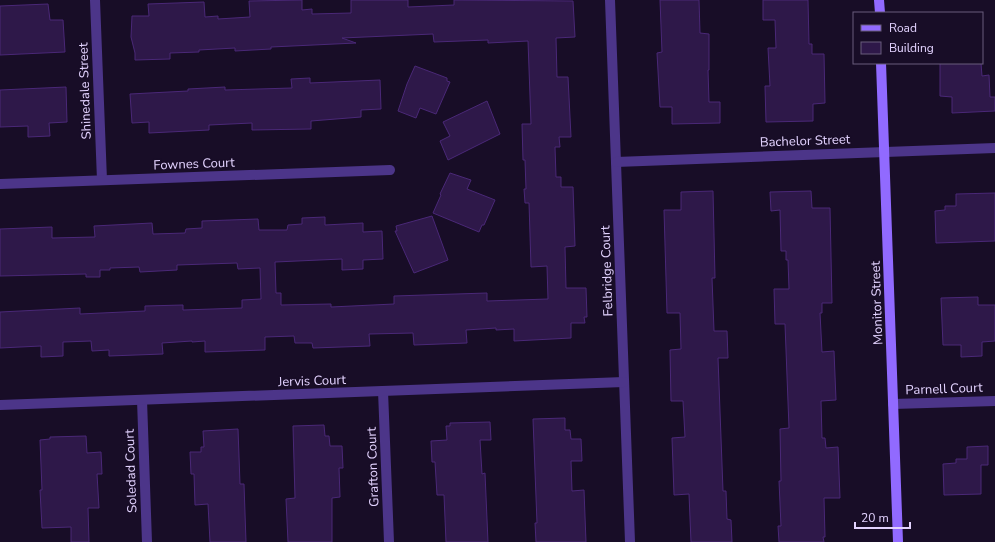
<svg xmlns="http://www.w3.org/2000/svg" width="995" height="542" font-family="'Nunito Sans',sans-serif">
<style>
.building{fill:#2e1849;stroke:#4a2877}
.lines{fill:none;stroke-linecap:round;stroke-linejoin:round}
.street{stroke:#4c3589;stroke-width:10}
.secondary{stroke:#916aff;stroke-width:10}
.labels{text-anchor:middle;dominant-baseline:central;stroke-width:3;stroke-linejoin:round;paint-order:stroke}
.street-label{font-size:13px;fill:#e3d3ff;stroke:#180d27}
</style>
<rect width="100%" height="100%" fill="#180d27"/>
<g class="building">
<polygon points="302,0 302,10 312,9 312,14 351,13 351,0 408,0 408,7 454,5 454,0 573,1 575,37 556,38 557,77 568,77 571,137 559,137 560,147 555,147 556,177 561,177 561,187 573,187 575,246 565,247 566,288 586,288 587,317 584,317 585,323 571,323 571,338 514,341 514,329 496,330 496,328 466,330 467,343 414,345 413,333 369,334 370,346 313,348 312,343 295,343 294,336 265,337 265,350 205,352 205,341 192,342 192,341 162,343 163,354 109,356 109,350 92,351 91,341 63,342 63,356 41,357 41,346 0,348 0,312 80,308 80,314 145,311 145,306 183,305 183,310 242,308 242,300 261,299 260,268 238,269 237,263 177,265 177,270 140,272 139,267 110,268 110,270 100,270 100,277 86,277 86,274 0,276 0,229 52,227 52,238 95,237 94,226 152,223 153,234 185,233 186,229 202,228 202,221 258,219 259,230 287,230 288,225 302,224 302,218 325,217 325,225 363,223 363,232 382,231 383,259 363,260 363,269 342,270 342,259 275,262 276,293 281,293 281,305 331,304 331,307 394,304 394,296 487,293 487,301 548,299 547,266 531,267 529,203 525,203 524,189 526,189 525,160 523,160 522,124 531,124 528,41 488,43 488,40 434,42 433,34 342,38 356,43 271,47 271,49 235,51 235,48 199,50 199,52 170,53 170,59 135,60 135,53 131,37 132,16 149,16 148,4 204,2 205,17 218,16 218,19 250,17 249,1"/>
<polygon points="660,0 699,0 700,33 709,34 709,70 708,70 709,102 720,102 720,123 672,124 672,107 660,107 657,53 662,52"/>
<polygon points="763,0 808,0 809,44 812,44 812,54 824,54 825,103 813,104 813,121 766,122 765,86 770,86 768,48 776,48 775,20 763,20"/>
<polygon points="48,4 50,20 63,20 65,52 0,55 0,6"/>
<polygon points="940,63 981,63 982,76 989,75 990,97 995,97 995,111 952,113 952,97 940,96"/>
<polygon points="415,66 447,78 447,81 450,82 436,114 420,108 416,118 398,111 407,84"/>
<polygon points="310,78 310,83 380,80 381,109 361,110 361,117 311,121 311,129 252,130 252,123 209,125 209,130 149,133 149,122 132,123 130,94 188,91 188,89 225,87 225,90 292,88 291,79"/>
<polygon points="66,87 67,122 49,123 50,136 28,137 28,126 0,127 0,90"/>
<polygon points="487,101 500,134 448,160 440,141 450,136 443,122"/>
<polygon points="450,173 471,180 467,189 495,200 484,225 482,225 479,232 433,213 441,195 440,194"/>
<polygon points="713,191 715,278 712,278 714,331 727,331 728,358 718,358 723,491 726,491 727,519 731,520 732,542 691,542 689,494 674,495 672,438 685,437 683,401 671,401 670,350 681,349 680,313 667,313 664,210 681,210 681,192"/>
<polygon points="811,191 812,208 830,208 832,303 822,303 822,313 820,313 822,352 834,351 836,400 821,401 822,438 825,438 826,448 838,447 840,498 824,498 825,537 823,537 824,542 779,542 778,526 781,526 779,481 781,481 780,429 789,428 785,324 775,324 774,289 789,289 788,260 786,260 786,251 781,251 780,210 771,211 770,192"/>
<polygon points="995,193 995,241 936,243 935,211 945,210 945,206 956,206 956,194"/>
<polygon points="432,216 448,260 414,273 395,231 397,231 396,226"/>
<polygon points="978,297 978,305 995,305 995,341 982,342 982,356 961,357 961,345 943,345 941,298"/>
<polygon points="565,418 565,430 570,430 571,439 581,439 582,461 571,461 572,491 584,490 586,542 536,542 535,523 537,523 533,419"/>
<polygon points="490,422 491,440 480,440 482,474 485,473 488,542 446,542 444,495 437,495 435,462 432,462 431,441 447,440 446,426 450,426 450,423"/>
<polygon points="324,425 325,436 329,436 330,446 342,446 343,468 339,468 340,497 332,498 332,542 288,542 286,499 295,498 293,426"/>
<polygon points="238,429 240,484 244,484 246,542 210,542 208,504 195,505 194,474 191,474 190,452 201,452 201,447 204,447 203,431"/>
<polygon points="86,436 87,453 101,452 102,474 97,474 99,508 88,508 89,542 71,542 71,527 42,528 40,490 42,490 40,440 50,439 50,437"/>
<polygon points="988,446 988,465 981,465 981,494 944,495 943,464 956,463 956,459 967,459 967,447"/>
</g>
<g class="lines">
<g class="street">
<polyline points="95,0 102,180"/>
<polyline points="610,0 630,542"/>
<polyline points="616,162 995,148"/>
<polyline points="0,184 390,170"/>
<polyline points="383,391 389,542"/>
<polyline points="142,400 147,542"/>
<polyline points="893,404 995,401"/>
<polyline points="0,405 624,382"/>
</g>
<g class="secondary">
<polyline points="879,0 880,13"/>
<polyline points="881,63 898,542"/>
</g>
</g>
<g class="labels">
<g class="street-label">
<text transform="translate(85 91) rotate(-92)">Shinedale Street</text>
<text transform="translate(805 141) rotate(-2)">Bachelor Street</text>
<text transform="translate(194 164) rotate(-2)">Fownes Court</text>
<text transform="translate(607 271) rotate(-92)">Felbridge Court</text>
<text transform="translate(877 303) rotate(-92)">Monitor Street</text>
<text transform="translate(312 381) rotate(-2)">Jervis Court</text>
<text transform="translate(944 389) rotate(-2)">Parnell Court</text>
<text transform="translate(373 467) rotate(-92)">Grafton Court</text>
<text transform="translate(131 471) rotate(-92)">Soledad Court</text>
</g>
</g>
<rect x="853" y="12" width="130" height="52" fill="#180d27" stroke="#695c7d"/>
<rect x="861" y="25" width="20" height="6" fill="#916aff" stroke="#695c7d"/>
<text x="889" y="32" font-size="12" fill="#e3d3ff">Road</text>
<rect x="861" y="42" width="20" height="12" fill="#2e1849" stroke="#695c7d"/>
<text x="889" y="52" font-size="12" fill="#e3d3ff">Building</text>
<path d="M855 522v6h55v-6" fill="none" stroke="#e3d3ff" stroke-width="2"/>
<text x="861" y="522" font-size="12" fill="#e3d3ff" stroke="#180d27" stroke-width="3" paint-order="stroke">20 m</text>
</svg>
